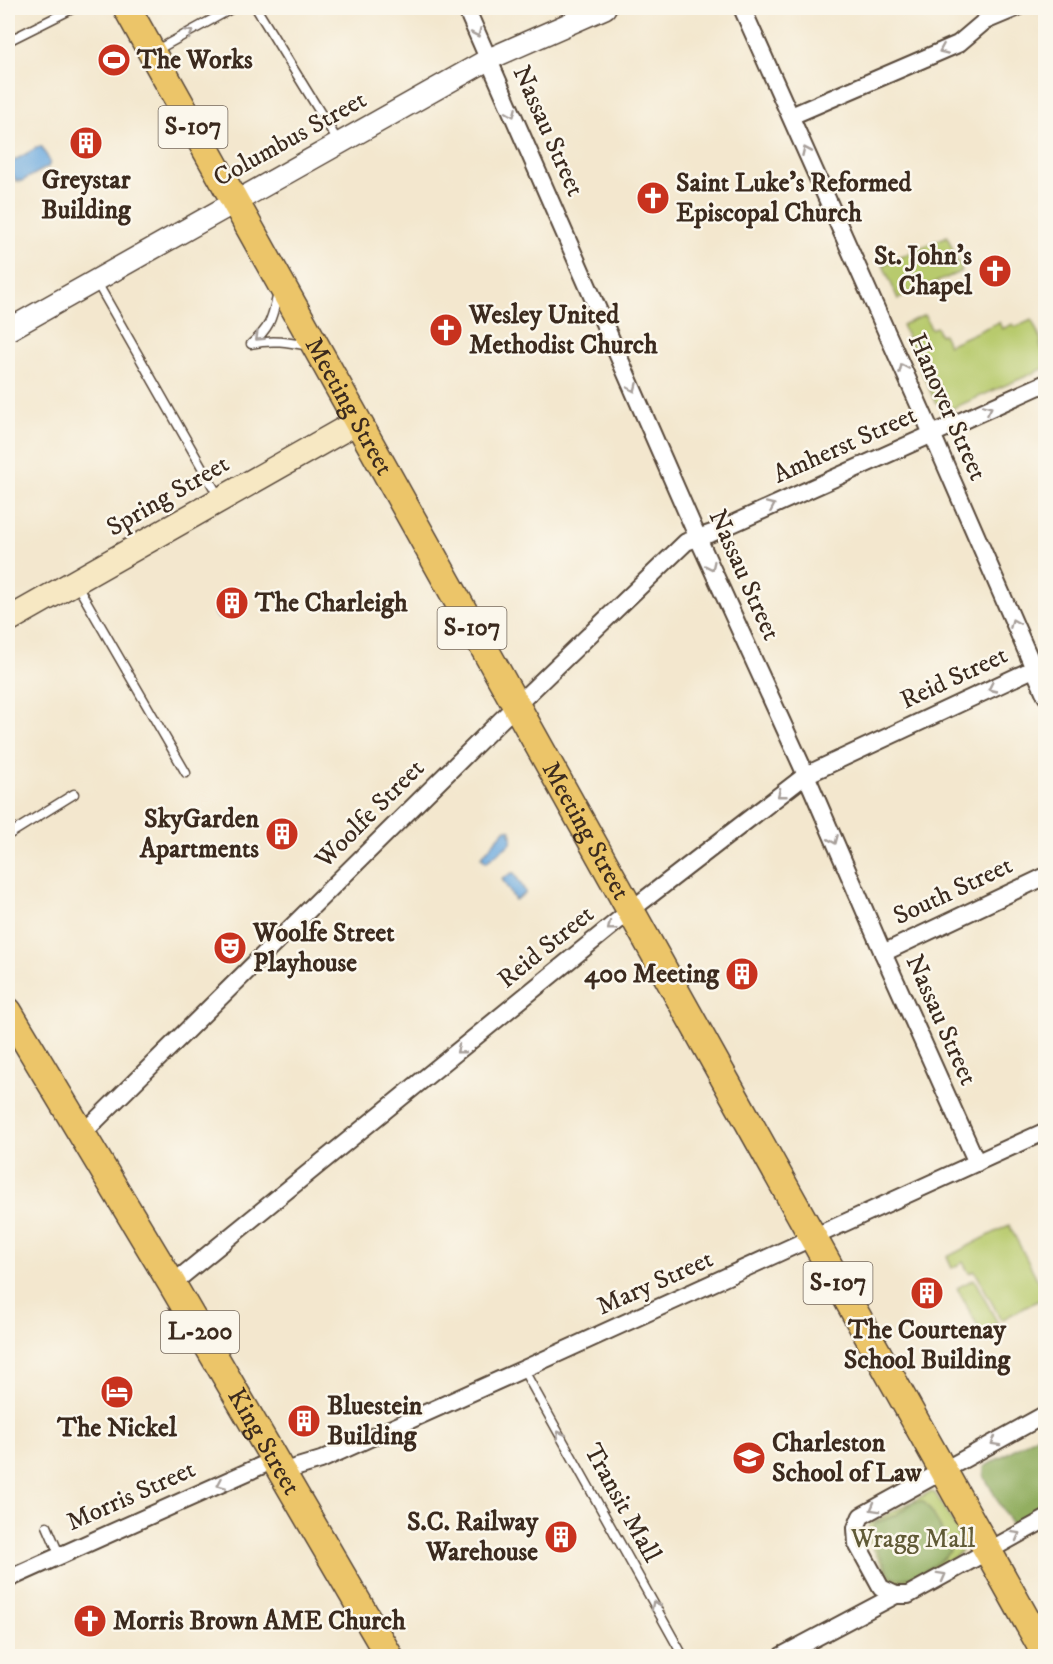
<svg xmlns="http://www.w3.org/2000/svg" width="1053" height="1664" font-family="'IM FELL DW Pica',serif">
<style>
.green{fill:#b8ca6d;stroke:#7a7a46;stroke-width:1.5}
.forest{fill:#92ae60;stroke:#666c3f;stroke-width:1.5}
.water{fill:#6daadf;stroke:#546a7e;stroke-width:1.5}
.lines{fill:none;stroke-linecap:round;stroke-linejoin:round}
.service-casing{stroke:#574638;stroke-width:11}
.minor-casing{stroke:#574638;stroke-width:20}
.tertiary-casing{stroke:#574638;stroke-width:24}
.secondary-casing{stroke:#574638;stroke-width:27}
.primary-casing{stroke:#574638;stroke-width:30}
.service{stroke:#fff;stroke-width:8}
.minor{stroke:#fff;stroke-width:16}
.tertiary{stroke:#fff;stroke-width:21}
.secondary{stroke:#f7e8c3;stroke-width:24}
.primary{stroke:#ecc569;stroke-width:27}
.oneway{stroke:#a79f9a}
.labels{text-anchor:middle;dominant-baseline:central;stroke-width:5;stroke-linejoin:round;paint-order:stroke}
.shield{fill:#fbf7ec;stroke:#75685c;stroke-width:1.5}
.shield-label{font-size:24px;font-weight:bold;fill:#3b2a1e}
.poi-label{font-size:26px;font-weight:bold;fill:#3b2a1e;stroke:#fbf7ec;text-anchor:start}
.street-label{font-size:26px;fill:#3b2a1e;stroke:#fbf7ec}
.park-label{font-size:26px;fill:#605a36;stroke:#fbf7ec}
</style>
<rect width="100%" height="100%" fill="#fbf7ec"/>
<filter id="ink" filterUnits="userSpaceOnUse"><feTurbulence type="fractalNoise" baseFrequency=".0167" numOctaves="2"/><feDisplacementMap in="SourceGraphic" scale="12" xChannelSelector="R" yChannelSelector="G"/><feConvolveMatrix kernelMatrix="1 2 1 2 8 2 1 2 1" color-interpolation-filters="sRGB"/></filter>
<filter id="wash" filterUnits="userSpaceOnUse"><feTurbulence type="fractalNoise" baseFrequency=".008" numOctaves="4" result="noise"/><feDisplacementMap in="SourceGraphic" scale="24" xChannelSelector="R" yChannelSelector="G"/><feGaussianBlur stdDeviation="1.35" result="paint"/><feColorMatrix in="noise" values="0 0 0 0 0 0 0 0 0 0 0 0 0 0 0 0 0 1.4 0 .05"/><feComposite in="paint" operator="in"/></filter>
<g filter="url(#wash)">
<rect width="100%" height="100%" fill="#f3e7ce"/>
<g class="green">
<polygon points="947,236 962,271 898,299 883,265"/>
<polygon points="925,315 931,329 936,327 940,335 943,334 948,345 999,322 1002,329 1013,324 1015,327 1032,320 1042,343 1040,344 1045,358 1045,368 951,409 935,402 902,325"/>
<polygon points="1009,1225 1045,1294 1045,1297 1001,1320 975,1271 969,1273 963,1262 952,1268 947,1257"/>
<polygon points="974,1279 998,1324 981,1332 957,1288"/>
<path d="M930,1492L935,1493L963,1540C963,1545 963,1549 959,1553C955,1558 908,1584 901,1584C896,1584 892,1581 889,1578L867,1537L869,1524Z"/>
</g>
<g class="forest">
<polygon points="1045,1431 1045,1505 1011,1524 984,1476 984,1467"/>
<path d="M923,1501C936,1515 943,1533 950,1551C941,1562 905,1587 892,1576C887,1571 883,1561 880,1555C875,1544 871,1535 875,1523L894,1516L914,1502Z"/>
</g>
<g class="water">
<polygon points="38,147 42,147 50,162 48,167 20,182 19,180 16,181 8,164"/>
<polygon points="238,597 241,597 245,604 244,607 221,619 218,618 215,613 216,609"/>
<polygon points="506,829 511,830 510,834 512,834 511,843 486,862 481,857"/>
<polygon points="512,873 514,873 525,891 525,894 515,900 502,879"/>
</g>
</g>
<g filter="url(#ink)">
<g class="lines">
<g class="service-casing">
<g id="service">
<polyline points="256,8 339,143"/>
<polyline points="8,41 74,8"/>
<polyline points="155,51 233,8"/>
<polyline points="96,281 220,499"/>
<path d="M278,293C272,318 271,327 251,344C272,339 288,342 309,346"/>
<polyline points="77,585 186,773"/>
<polyline points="8,835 74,794"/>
<polyline points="523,1369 683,1656"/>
<polyline points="47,1526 60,1556"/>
</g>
</g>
<g class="minor-casing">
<g id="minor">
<polyline points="466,8 698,538 806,775 883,953 977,1163"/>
<polyline points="742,8 932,434 1046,696"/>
<polyline points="791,116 958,44 985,21 1016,8"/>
<polyline points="883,953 1046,876"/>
<polyline points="82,1134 499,722 686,542 712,533 1046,383"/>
<polyline points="172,1284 631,910 806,775 1046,663"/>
<polyline points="281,1472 321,1460 526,1368 1046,1131"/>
<polyline points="8,1579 274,1460"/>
<polyline points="896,1595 881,1588 857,1544 856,1528 861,1516 1046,1414"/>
<polyline points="781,1656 896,1595 908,1595 1046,1519"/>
</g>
</g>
<g class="tertiary-casing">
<polyline id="tertiary" points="8,330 489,59 605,8"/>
</g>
<g class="secondary-casing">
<polyline id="secondary" points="8,620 357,422"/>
</g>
<g class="primary-casing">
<g id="primary">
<path id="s1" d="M127,8L1046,1655"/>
<path id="s2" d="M8,1011L172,1284L389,1656"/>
</g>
</g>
<use href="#service" class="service"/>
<use href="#minor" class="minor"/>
<use href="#tertiary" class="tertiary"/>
<use href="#secondary" class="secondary"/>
<use href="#primary" class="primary"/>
</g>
<defs><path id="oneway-chevron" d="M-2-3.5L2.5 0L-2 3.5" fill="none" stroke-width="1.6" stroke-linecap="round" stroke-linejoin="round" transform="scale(1.5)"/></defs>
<g class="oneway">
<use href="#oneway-chevron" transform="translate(189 33) rotate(-30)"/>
<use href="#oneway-chevron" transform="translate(477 33) rotate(66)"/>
<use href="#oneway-chevron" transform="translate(943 50) rotate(157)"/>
<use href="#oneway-chevron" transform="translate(512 113) rotate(67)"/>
<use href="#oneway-chevron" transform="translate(806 151) rotate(-114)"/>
<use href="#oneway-chevron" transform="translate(259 337) rotate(136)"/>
<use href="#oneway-chevron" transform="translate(903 368) rotate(-114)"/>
<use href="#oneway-chevron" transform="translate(633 388) rotate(66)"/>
<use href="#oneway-chevron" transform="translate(988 409) rotate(-24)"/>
<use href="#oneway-chevron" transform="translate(771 506) rotate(-24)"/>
<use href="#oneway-chevron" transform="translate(711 566) rotate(65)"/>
<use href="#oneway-chevron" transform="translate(1014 623) rotate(-113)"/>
<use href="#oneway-chevron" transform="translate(992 688) rotate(155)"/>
<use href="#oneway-chevron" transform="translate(781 794) rotate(142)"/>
<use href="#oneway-chevron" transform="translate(834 840) rotate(67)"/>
<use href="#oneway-chevron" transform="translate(611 927) rotate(141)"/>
<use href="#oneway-chevron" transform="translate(460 1050) rotate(141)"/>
<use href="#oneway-chevron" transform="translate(560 1435) rotate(-119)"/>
<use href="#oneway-chevron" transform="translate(995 1442) rotate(151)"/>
<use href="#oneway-chevron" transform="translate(221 1484) rotate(156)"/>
<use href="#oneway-chevron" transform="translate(874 1508) rotate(151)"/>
<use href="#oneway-chevron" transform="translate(1016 1535) rotate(-29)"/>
<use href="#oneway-chevron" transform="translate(942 1576) rotate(-29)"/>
<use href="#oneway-chevron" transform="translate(655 1605) rotate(-119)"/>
</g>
</g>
<defs>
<g id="stadium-disc" transform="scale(1.725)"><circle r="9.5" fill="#c8321e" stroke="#fbf7ec"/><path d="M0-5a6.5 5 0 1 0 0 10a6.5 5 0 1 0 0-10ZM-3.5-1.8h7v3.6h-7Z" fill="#fff"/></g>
<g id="building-disc" transform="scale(1.725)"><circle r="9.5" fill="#c8321e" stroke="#fbf7ec"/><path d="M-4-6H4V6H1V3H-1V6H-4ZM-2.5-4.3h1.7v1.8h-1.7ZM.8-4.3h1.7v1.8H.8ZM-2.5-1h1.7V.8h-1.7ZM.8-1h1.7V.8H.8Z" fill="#fff"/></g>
<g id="church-disc" transform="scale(1.725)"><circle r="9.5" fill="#c8321e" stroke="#fbf7ec"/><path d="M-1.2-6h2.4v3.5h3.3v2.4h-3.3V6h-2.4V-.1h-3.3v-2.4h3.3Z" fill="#fff"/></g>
<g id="theatre-disc" transform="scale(1.725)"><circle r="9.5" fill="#c8321e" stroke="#fbf7ec"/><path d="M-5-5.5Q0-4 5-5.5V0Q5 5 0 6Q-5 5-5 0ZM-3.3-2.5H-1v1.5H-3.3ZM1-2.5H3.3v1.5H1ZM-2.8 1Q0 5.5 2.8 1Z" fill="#fff"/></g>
<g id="hotel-disc" transform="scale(1.725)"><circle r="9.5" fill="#c8321e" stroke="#fbf7ec"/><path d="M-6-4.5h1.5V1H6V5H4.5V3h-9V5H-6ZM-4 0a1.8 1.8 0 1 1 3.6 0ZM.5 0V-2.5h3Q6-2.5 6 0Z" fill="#fff"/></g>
<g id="university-disc" transform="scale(1.725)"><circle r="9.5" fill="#c8321e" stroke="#fbf7ec"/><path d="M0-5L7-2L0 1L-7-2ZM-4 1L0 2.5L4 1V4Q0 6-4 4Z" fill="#fff"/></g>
</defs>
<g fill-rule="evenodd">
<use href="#stadium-disc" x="114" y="60"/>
<use href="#building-disc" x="86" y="143"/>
<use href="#church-disc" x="653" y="198"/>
<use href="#church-disc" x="995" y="271"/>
<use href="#church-disc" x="446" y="330"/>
<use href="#building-disc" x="232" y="603"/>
<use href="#building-disc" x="282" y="834"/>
<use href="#theatre-disc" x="230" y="948"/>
<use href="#building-disc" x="742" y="974"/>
<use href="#building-disc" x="927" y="1293"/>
<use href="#hotel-disc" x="117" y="1392"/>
<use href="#building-disc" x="304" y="1421"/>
<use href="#university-disc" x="749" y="1458"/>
<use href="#building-disc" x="561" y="1537"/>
<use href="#church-disc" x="90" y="1621"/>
</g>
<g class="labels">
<g class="shield">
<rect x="158.5" y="106" width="69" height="42" rx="4.5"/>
<rect x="437.5" y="607" width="69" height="42" rx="4.5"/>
<rect x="803.5" y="1262" width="69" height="42" rx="4.5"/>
<rect x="161" y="1311" width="78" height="42" rx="4.5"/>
</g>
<g class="shield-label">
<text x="193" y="127">S-107</text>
<text x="472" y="628">S-107</text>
<text x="838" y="1283">S-107</text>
<text x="200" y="1332">L-200</text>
</g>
<g class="poi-label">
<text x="137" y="60">The Works</text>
<text x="86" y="180" text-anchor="middle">Greystar<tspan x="86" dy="30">Building</tspan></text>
<text x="676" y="183">Saint Luke's Reformed<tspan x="676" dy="30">Episcopal Church</tspan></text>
<text x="972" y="256" text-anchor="end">St. John's<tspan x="972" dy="30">Chapel</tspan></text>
<text x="469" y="315">Wesley United<tspan x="469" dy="30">Methodist Church</tspan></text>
<text x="255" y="603">The Charleigh</text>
<text x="259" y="819" text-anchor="end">SkyGarden<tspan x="259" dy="30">Apartments</tspan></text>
<text x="253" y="933">Woolfe Street<tspan x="253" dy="30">Playhouse</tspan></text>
<text x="719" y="974" text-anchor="end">400 Meeting</text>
<text x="927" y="1330" text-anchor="middle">The Courtenay<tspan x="927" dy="30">School Building</tspan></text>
<text x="327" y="1406">Bluestein<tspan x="327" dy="30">Building</tspan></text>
<text x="117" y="1428" text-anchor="middle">The Nickel</text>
<text x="772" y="1443">Charleston<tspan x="772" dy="30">School of Law</tspan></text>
<text x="538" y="1522" text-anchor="end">S.C. Railway<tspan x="538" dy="30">Warehouse</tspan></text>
<text x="113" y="1621">Morris Brown AME Church</text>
</g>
<g class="street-label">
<text transform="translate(548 131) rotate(66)">Nassau Street</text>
<text transform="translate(290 139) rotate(-29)">Columbus Street</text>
<text stroke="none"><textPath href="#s1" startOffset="456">Meeting Street</textPath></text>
<text transform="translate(947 407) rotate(66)">Hanover Street</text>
<text transform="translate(845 445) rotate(-24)">Amherst Street</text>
<text transform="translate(168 496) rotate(-30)">Spring Street</text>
<text transform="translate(744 575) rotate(66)">Nassau Street</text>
<text transform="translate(954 678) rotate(-25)">Reid Street</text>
<text transform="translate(370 814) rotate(-45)">Woolfe Street</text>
<text stroke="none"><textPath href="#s1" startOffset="942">Meeting Street</textPath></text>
<text transform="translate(953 891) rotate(-25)">South Street</text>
<text transform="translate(546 947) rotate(-39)">Reid Street</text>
<text transform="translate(941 1020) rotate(66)">Nassau Street</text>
<text transform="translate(655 1283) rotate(-24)">Mary Street</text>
<text stroke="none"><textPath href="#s2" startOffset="501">King Street</textPath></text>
<text transform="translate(131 1496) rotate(-24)">Morris Street</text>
<text transform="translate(622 1503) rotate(61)">Transit Mall</text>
</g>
<g class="park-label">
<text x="913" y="1539">Wragg Mall</text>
</g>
</g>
<rect width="1053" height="1664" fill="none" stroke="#fbf7ec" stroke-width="30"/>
</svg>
